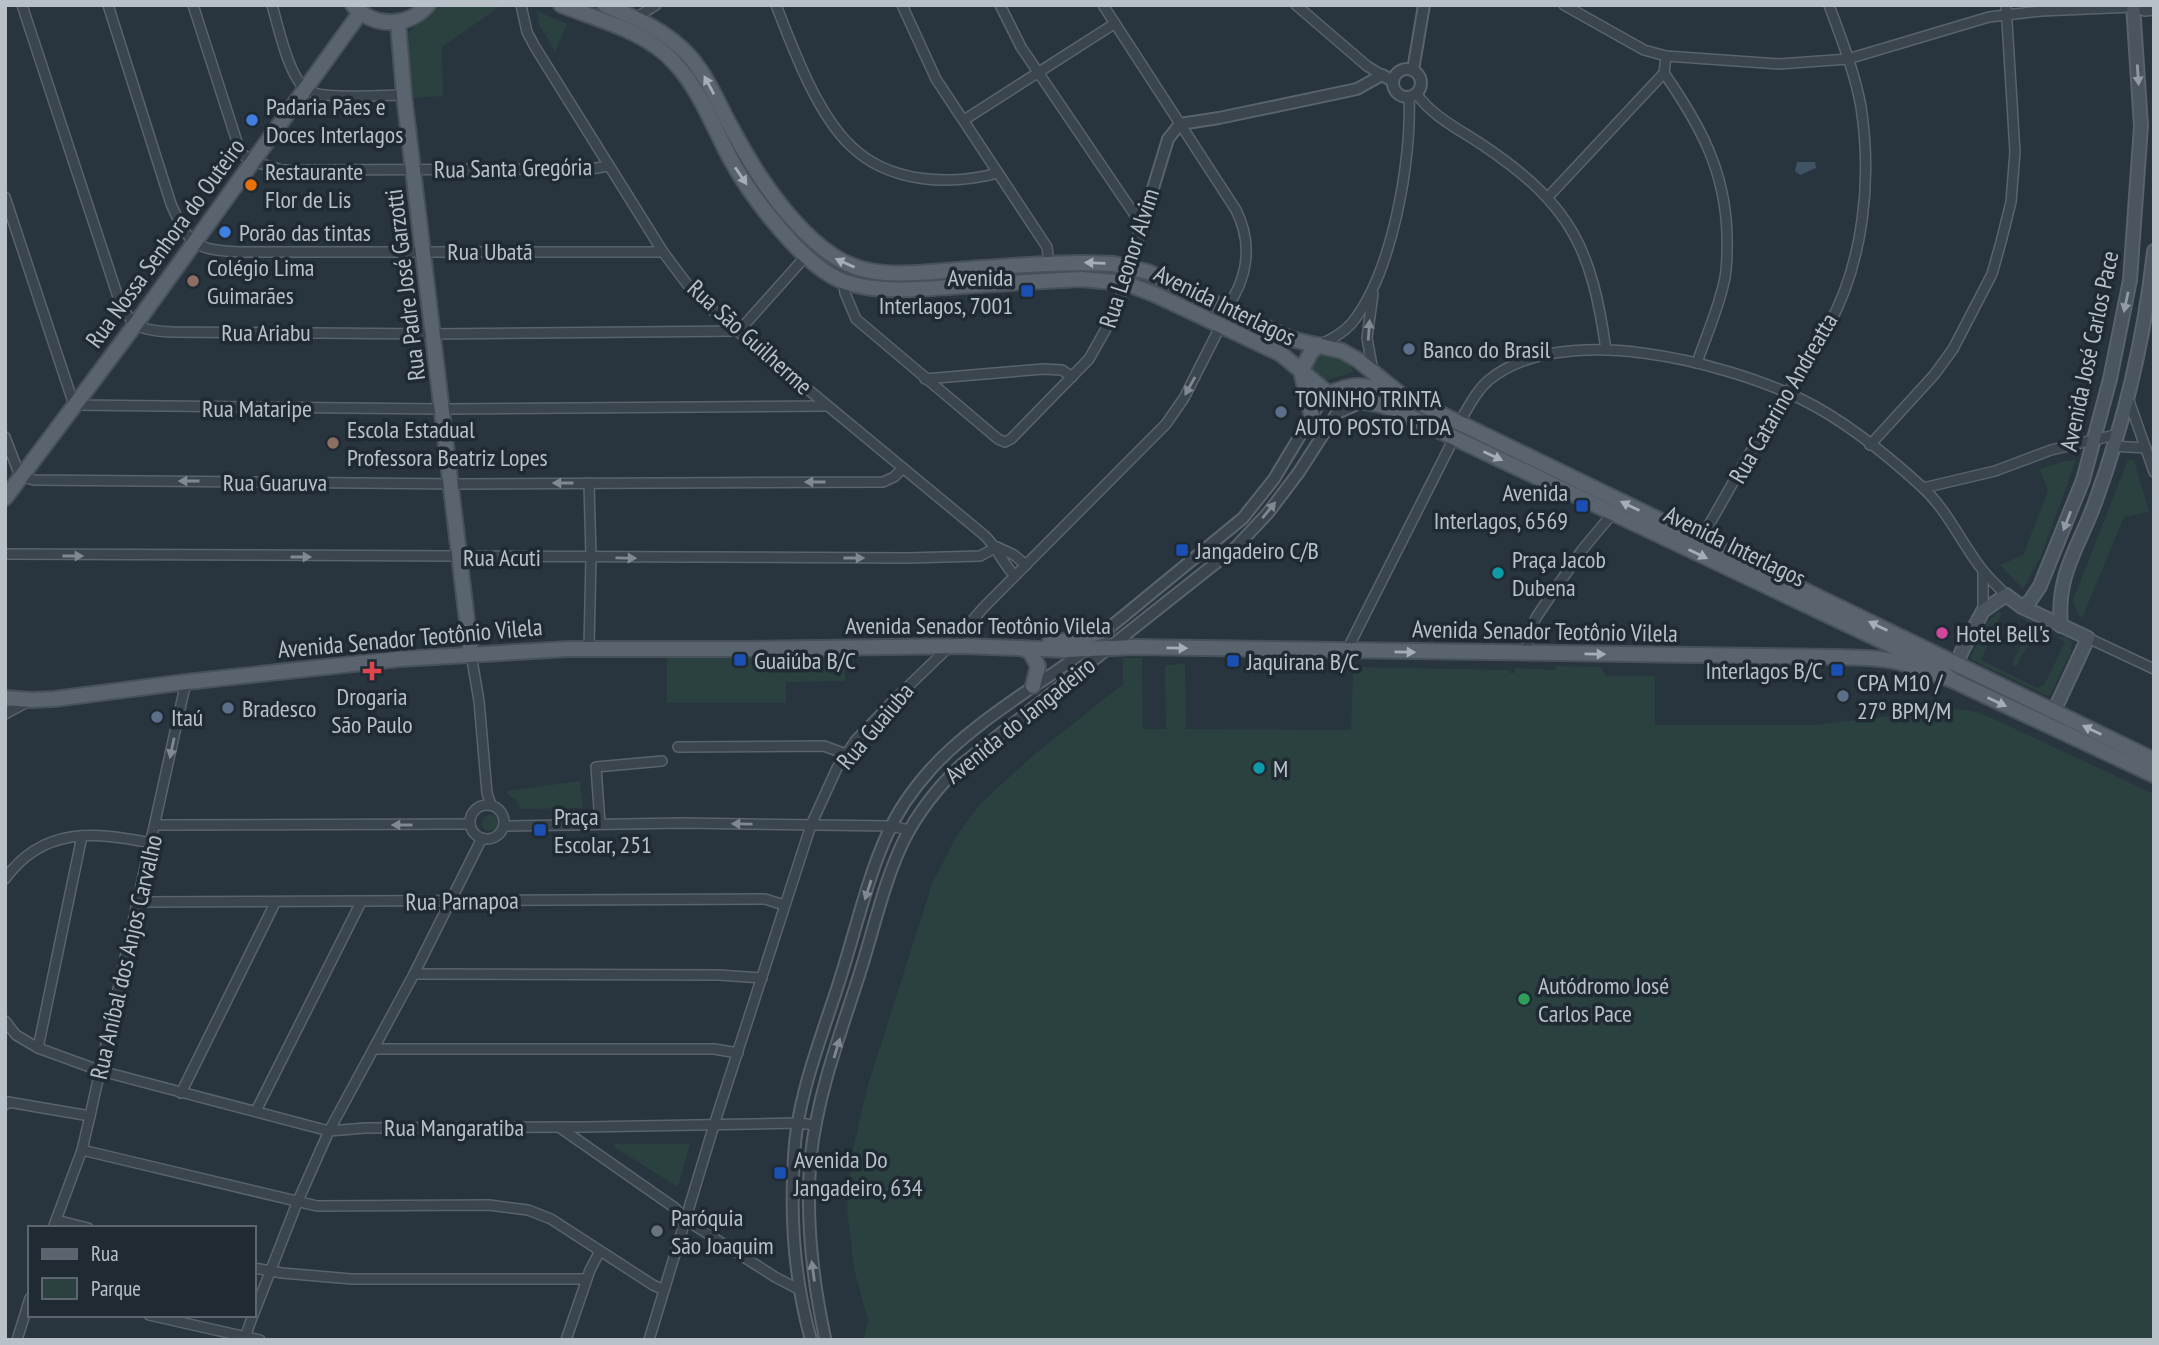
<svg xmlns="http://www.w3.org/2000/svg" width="2159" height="1345" font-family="'PT Sans Narrow',sans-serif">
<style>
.green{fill:#2b4140}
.water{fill:#3f5365}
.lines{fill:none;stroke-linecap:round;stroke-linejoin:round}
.minor-casing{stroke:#59636b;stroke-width:12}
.tertiary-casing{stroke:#59636b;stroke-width:14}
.secondary-casing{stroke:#59636b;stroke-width:16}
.primary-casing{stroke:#48515a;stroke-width:18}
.minor{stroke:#3b454e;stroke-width:9}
.tertiary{stroke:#3b454e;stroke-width:10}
.secondary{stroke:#4a5560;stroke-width:12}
.primary{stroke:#5a646e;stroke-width:14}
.oneway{fill:#929ba4}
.oneway2{fill:#a5aeb6}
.oneway3{fill:#808991}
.shop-dot{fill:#3f7fe0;stroke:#202a33;stroke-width:2.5}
.food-dot{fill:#e8710a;stroke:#202a33;stroke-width:2.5}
.education-dot{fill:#8d6e63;stroke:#202a33;stroke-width:2.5}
.transit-dot{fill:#1a4fb4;stroke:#202a33;stroke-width:2.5}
.service-dot{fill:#5c6f8a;stroke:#202a33;stroke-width:2.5}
.culture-dot{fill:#0f9aa8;stroke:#202a33;stroke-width:2.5}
.hotel-dot{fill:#d1479c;stroke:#202a33;stroke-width:2.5}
.health-dot{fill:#e0444e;stroke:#202a33;stroke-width:2.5}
.leisure-dot{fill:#2e9e5b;stroke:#202a33;stroke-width:2.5}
.worship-dot{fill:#6b7280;stroke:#202a33;stroke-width:2.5}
.labels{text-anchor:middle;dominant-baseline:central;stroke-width:7;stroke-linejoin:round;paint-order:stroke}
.poi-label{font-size:24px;fill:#b8c0c8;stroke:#202a33;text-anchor:start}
.street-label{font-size:24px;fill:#b8c0c8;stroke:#202a33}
</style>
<rect width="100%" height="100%" fill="#28343e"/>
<g class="green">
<polygon points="438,5 502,5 442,47 443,96 412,98 408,33"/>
<polygon points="537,11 567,24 555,52 539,24"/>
<polygon points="1328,352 1346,360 1354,372 1324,381 1312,375 1307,362 1313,354"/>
<polygon points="2076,460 2041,556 2023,589 2000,565 2023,555 2048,491 2040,469 2065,461"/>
<polygon points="2128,460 2134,460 2149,512 2124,517 2082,618 2077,613 2073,600"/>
<polygon points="1998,612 2002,613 1981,660 2037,688 2044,685 2065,642 2057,637 2066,637 2072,642 2071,652 2050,695 2045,695 1970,659 1985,624"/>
<polygon points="2012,613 2049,629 2045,631 2037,627 2016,667 2012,664 2031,624"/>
<polygon points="845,656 845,681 786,682 786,703 667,703 667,657"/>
<polygon points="1123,658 1142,658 1143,729 1166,729 1165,665 1185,664 1186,729 1351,730 1353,667 1509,670 1509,673 1515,673 1515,668 1555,670 1556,666 1600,667 1607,676 1655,676 1655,725 1815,725 1913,713 1927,708 1928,704 1976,712 1996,720 2154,794 2154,1340 863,1340 868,1320 854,1269 847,1208 853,1149 868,1085 932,884 957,835 982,802 1036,753 1123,684"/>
<polygon points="580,781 583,808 521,809 516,800 507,794 507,791"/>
<circle cx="490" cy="823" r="8"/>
<polygon points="615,1144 690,1144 678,1187 614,1147"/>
</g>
<polygon class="water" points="1797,162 1815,162 1816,168 1800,175 1795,171"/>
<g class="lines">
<g class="minor-casing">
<g id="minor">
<path d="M22,5L120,303C133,329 145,331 173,332L433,334L739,331L806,256"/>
<path d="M108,5L171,204C189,245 195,250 240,252H663"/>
<polyline points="193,5 238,145 242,154 252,161 282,170 591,169 608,166"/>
<path d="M272,5C278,26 289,78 307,90C322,100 383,95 404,95"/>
<path d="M521,5L527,32L535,47L663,252L693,292L718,315L984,535C998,548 1002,563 1015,576"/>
<path d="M776,5C793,49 817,114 851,146C889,183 949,186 998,173"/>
<polyline points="902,5 936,79 1047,247 1049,263"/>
<polyline points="1000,5 1021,47 1141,224"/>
<path d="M1103,5L1236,210C1253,244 1248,278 1226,309"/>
<polyline points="1296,5 1367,66 1382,75"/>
<polyline points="1564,5 1644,50 1666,56 1779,64 1848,59 1989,17 2041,11 2133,7 2145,11 2154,10"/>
<polyline points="634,19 656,5"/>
<path d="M1664,73C1700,125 1725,170 1727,234C1727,250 1728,267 1724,282C1718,310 1706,336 1697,363"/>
<path d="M1416,93C1433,118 1463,131 1487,148C1572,206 1592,250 1606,350"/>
<polyline points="964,120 1114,24"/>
<polyline points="5,197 74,405 442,409 827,406"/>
<polyline points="1548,197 1664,73 1666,56"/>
<polyline points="843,281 845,293 856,319 998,439 1005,442 1011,439 1089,359 1116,311 1125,283"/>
<path d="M1319,345C1331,339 1342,334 1351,324C1392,275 1412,160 1409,97"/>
<polyline points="1373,371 1367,338 1373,294"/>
<polyline points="925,379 1043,369 1062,370 1072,377"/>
<polyline points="2128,398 2154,472"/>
<path d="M1459,423C1468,408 1476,391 1489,380C1562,320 1724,362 1801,399C1844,420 1886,454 1921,486C1948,510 1962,545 1984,572C1991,580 1999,588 2006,595"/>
<polyline points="5,437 20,476 34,480 460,484 883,482 894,477 903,468"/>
<polyline points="1870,445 1934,375 1953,349 1992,274 2001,242 2011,202 2015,152 2006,5"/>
<polyline points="2112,446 2146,448"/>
<polyline points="589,483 591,557 589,648"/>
<polyline points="1923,488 1995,471 2051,450 2115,435"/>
<path d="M1700,540C1724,500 1745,459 1770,420C1790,389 1811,358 1829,325C1864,260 1872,179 1861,107C1855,73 1841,38 1829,5"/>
<polyline points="997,547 1014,555 1026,565"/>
<polyline points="5,554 908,558 980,556 997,547"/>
<polyline points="1983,611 1983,571"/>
<polyline points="2088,638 2154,669"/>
<polyline points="1347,650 1454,438"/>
<polyline points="1527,653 1528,633 1537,616 1582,550 1613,513"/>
<polyline points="471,654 479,701 487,793 491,805"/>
<polyline points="5,714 31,700"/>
<polyline points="678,747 824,746 846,754"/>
<circle cx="487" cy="822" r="17"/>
<polyline points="600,823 596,767 662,761"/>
<polyline points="156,825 470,824"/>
<polyline points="504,826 682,823 891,826 909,830"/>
<path d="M5,879C43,826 95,832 151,843"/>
<polyline points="139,902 765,899 784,905"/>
<polyline points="414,974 719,975 762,978"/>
<polyline points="5,1021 16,1035 38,1048 101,1071 329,1131 365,1128 584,1127 798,1123 815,1125"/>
<polyline points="38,1048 82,836"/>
<polyline points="375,1049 714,1049 738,1053"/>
<polyline points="181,1093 275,903"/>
<polyline points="5,1105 8,1102 90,1116"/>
<polyline points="256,1111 361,902"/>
<polyline points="559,1127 675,1208 686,1220 775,1277 798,1289"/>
<polyline points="82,1150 317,1206 489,1205 528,1210 551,1219 653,1285 664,1290"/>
<polyline points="56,1220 88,1228"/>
<polyline points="53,1228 82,1150 90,1116 186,682"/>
<polyline points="254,1268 282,1273 352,1279 586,1279"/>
<polyline points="254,1313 297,1203 329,1131 414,974 482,838"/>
<polyline points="149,1315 260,1340"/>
<polyline points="17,1340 30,1298"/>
<polyline points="244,1340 253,1315"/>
<polyline points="566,1340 590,1270 600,1251"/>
<polyline points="649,1340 714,1125 811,825 837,768 855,741 896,698 950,646 984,607 1166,424 1184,398 1221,325"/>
</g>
</g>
<g class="tertiary-casing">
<g id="tertiary">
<circle cx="1407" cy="83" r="14"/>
<polyline points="1413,70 1424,5"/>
<polyline points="1127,274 1168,139 1180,124 1219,118 1357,89 1382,75 1393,81"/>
<polyline points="1103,633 1243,518 1274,479 1321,401 1329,394"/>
<path d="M825,1338C812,1277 805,1217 811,1155C818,1090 843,1027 862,966C875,924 885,879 904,840C919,811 938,787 961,765L1236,547L1268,513L1299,472L1337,413L1362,402"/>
<path d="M811,1340C794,1279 790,1218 794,1156C797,1095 823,1034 841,976C855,932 868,876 887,835C897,812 914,788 931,769C960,737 999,710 1034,686C1052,674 1070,663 1086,649"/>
</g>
</g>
<g class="secondary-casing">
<g id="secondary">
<polyline points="2022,607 2030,601 2040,586 2083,480 2110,379 2130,280 2141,126 2133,5"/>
<path d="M2061,626C2056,573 2079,548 2096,500C2125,420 2145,334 2154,251"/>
<polyline points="1950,679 1962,651 1983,611 2006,595 2022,607 2088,638 2054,711"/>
</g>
</g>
<g class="primary-casing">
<g id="primary">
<path d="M353,5C374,28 407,28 428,5"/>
<path d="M561,5C599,20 646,31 674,62C699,88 713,126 730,158C750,195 806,271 848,283C886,294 926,288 964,286C1003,283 1042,281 1081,279L1125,283L1154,294L1281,354L1329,394L1342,398L1381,405L1400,412L1935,666L1950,679L2154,775"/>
<path d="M605,5C636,18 667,31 690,57C709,79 719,106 733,131C759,180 812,262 871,271C899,276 928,272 956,270C999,267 1041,263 1084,263L1114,264L1148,272L1291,339L1342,351L1358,360L1400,394L2154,760"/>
<polyline points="398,23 404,95 471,654"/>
<path d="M1329,394C1354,382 1366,385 1392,392"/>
<polyline points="1312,417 1301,371 1311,352 1319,345"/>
<polyline points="5,498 135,325 360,13"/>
<polyline points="1050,642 1074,640 1107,630"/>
<polyline points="1022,648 1030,652 1038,666 1033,686"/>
<path d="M5,698L31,700L54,699L186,682L399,659L568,649H741L963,646L1067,650L1134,647L1838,657C1858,658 1879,657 1898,662C1916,666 1932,675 1950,679"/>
</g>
</g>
<use href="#minor" class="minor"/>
<use href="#tertiary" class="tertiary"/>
<use href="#secondary" class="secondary"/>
<use href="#primary" class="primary"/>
</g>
<defs><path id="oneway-solid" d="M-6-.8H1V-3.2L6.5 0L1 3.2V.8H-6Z" transform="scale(1.75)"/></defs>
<g class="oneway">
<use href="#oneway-solid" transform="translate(2138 75) rotate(86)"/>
<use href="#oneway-solid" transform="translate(2126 302) rotate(102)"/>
<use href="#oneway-solid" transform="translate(2067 521) rotate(111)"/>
</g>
<g class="oneway2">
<use href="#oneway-solid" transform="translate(709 85) rotate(-118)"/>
<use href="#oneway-solid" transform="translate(741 176) rotate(56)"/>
<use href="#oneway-solid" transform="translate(845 263) rotate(-156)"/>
<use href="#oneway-solid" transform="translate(1095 263) rotate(-178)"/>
<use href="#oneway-solid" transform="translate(1493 456) rotate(25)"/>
<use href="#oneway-solid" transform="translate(1630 506) rotate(-154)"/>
<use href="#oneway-solid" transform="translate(1698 554) rotate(26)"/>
<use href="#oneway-solid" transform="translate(1878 626) rotate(-154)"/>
<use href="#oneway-solid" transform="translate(1177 648) rotate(1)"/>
<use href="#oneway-solid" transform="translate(1405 652) rotate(1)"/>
<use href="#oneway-solid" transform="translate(1595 654) rotate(1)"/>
<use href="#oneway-solid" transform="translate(1997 702) rotate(25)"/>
<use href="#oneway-solid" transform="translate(2092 730) rotate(-154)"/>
</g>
<g class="oneway3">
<use href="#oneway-solid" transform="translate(1369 330) rotate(-86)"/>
<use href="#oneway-solid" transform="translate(1190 386) rotate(119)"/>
<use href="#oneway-solid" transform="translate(189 481) rotate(-180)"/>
<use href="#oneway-solid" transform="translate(815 482) rotate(180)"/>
<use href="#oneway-solid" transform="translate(563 483) rotate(180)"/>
<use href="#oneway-solid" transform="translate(1269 510) rotate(-51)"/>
<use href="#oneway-solid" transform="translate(73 556)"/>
<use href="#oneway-solid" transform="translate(301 557)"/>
<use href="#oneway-solid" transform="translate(626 558) rotate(1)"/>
<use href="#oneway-solid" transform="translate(854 558)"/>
<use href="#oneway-solid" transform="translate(172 748) rotate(102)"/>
<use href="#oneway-solid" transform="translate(742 824) rotate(-179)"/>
<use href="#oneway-solid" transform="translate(402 825) rotate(180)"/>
<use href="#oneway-solid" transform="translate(868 890) rotate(108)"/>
<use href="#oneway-solid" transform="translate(837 1048) rotate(-73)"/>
<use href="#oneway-solid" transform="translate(813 1271) rotate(-98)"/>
</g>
<g class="shop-dot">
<circle cx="252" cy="120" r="7"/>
<circle cx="225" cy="232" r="7"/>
</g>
<circle class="food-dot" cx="251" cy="185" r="7"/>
<g class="education-dot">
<circle cx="193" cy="281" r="7"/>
<circle cx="333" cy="443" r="7"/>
</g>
<g class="transit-dot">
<rect x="1020" y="284" width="14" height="14" rx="3.5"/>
<rect x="1575" y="499" width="14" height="14" rx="3.5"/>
<rect x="1175" y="543" width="14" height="14" rx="3.5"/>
<rect x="733" y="653" width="14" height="14" rx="3.5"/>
<rect x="1226" y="654" width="14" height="14" rx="3.5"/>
<rect x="1830" y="663" width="14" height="14" rx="3.5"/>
<rect x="533" y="823" width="14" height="14" rx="3.5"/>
<rect x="773" y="1166" width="14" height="14" rx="3.5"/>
</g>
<g class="service-dot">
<circle cx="1409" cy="349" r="7"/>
<circle cx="1281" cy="412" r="7"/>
<circle cx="1843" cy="696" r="7"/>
<circle cx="228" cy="708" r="7"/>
<circle cx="157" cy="717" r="7"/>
</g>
<g class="culture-dot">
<circle cx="1498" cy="573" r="7"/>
<circle cx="1259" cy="768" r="7"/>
</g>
<circle class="hotel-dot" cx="1942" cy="633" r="7"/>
<path class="health-dot" d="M368.5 660.5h7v7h7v7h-7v7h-7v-7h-7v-7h7z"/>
<circle class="leisure-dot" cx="1524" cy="999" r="7"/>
<circle class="worship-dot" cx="657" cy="1231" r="7"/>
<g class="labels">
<g class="poi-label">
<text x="266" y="106">Padaria Pães e<tspan x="266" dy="28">Doces Interlagos</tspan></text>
<text x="265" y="171">Restaurante<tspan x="265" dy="28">Flor de Lis</tspan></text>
<text x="239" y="232">Porão das tintas</text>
<text x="207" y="267">Colégio Lima<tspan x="207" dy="28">Guimarães</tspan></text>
<text x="1013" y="277" text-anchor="end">Avenida<tspan x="1013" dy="28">Interlagos, 7001</tspan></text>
<text x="1423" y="349">Banco do Brasil</text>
<text x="1295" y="398">TONINHO TRINTA<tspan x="1295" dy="28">AUTO POSTO LTDA</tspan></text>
<text x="347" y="429">Escola Estadual<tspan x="347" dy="28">Professora Beatriz Lopes</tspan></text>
<text x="1568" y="492" text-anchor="end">Avenida<tspan x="1568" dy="28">Interlagos, 6569</tspan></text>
<text x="1196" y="550">Jangadeiro C/B</text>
<text x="1512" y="559">Praça Jacob<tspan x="1512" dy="28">Dubena</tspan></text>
<text x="1956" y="633">Hotel Bell's</text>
<text x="754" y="660">Guaiúba B/C</text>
<text x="1247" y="661">Jaquirana B/C</text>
<text x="1823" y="670" text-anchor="end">Interlagos B/C</text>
<text x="1857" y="682">CPA M10 /<tspan x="1857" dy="28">27º BPM/M</tspan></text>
<text x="372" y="696" text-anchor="middle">Drogaria<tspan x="372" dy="28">São Paulo</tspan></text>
<text x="242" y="708">Bradesco</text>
<text x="171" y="717">Itaú</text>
<text x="1273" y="768">M</text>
<text x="554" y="816">Praça<tspan x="554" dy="28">Escolar, 251</tspan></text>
<text x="1538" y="985">Autódromo José<tspan x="1538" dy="28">Carlos Pace</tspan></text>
<text x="794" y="1159">Avenida Do<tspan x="794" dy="28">Jangadeiro, 634</tspan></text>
<text x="671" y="1217">Paróquia<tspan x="671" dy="28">São Joaquim</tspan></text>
</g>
<g class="street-label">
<text transform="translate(513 168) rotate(-1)">Rua Santa Gregória</text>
<text transform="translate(165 243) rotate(-54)">Rua Nossa Senhora do Outeiro</text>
<text x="490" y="251">Rua Ubatã</text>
<text transform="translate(1129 258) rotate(-72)">Rua Leonor Alvim</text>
<text transform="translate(405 285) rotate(-97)">Rua Padre José Garzotti</text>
<text transform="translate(1225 305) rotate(26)">Avenida Interlagos</text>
<text x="266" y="332">Rua Ariabu</text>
<text transform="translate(750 337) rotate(42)">Rua São Guilherme</text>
<text transform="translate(2089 351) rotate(-78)">Avenida José Carlos Pace</text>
<text transform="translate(1783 398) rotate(-60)">Rua Catarino Andreatta</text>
<text x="257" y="408">Rua Mataripe</text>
<text x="275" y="482">Rua Guaruva</text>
<text transform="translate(1735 546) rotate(26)">Avenida Interlagos</text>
<text x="502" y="557">Rua Acuti</text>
<text x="978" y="625">Avenida Senador Teotônio Vilela</text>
<text transform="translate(1545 631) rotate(1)">Avenida Senador Teotônio Vilela</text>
<text transform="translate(410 638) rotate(-5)">Avenida Senador Teotônio Vilela</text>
<text transform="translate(1020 720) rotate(-39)">Avenida do Jangadeiro</text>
<text transform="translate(875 726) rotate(-50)">Rua Guaiuba</text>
<text transform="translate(462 901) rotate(-1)">Rua Parnapoa</text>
<text transform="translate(126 957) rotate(-77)">Rua Aníbal dos Anjos Carvalho</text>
<text x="454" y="1127">Rua Mangaratiba</text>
</g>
</g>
<rect width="2159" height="1345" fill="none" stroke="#b8c0c8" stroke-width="14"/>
<rect x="28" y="1226" width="228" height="91" fill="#202a33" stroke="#5d666f" stroke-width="2"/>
<rect x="42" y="1249" width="35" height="10" fill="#5a646e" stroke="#5d666f" stroke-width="2"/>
<text x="91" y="1261" font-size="21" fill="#b8c0c8">Rua</text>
<rect x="42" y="1278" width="35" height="21" fill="#2b4140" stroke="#5d666f" stroke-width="2"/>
<text x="91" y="1296" font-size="21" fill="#b8c0c8">Parque</text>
</svg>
